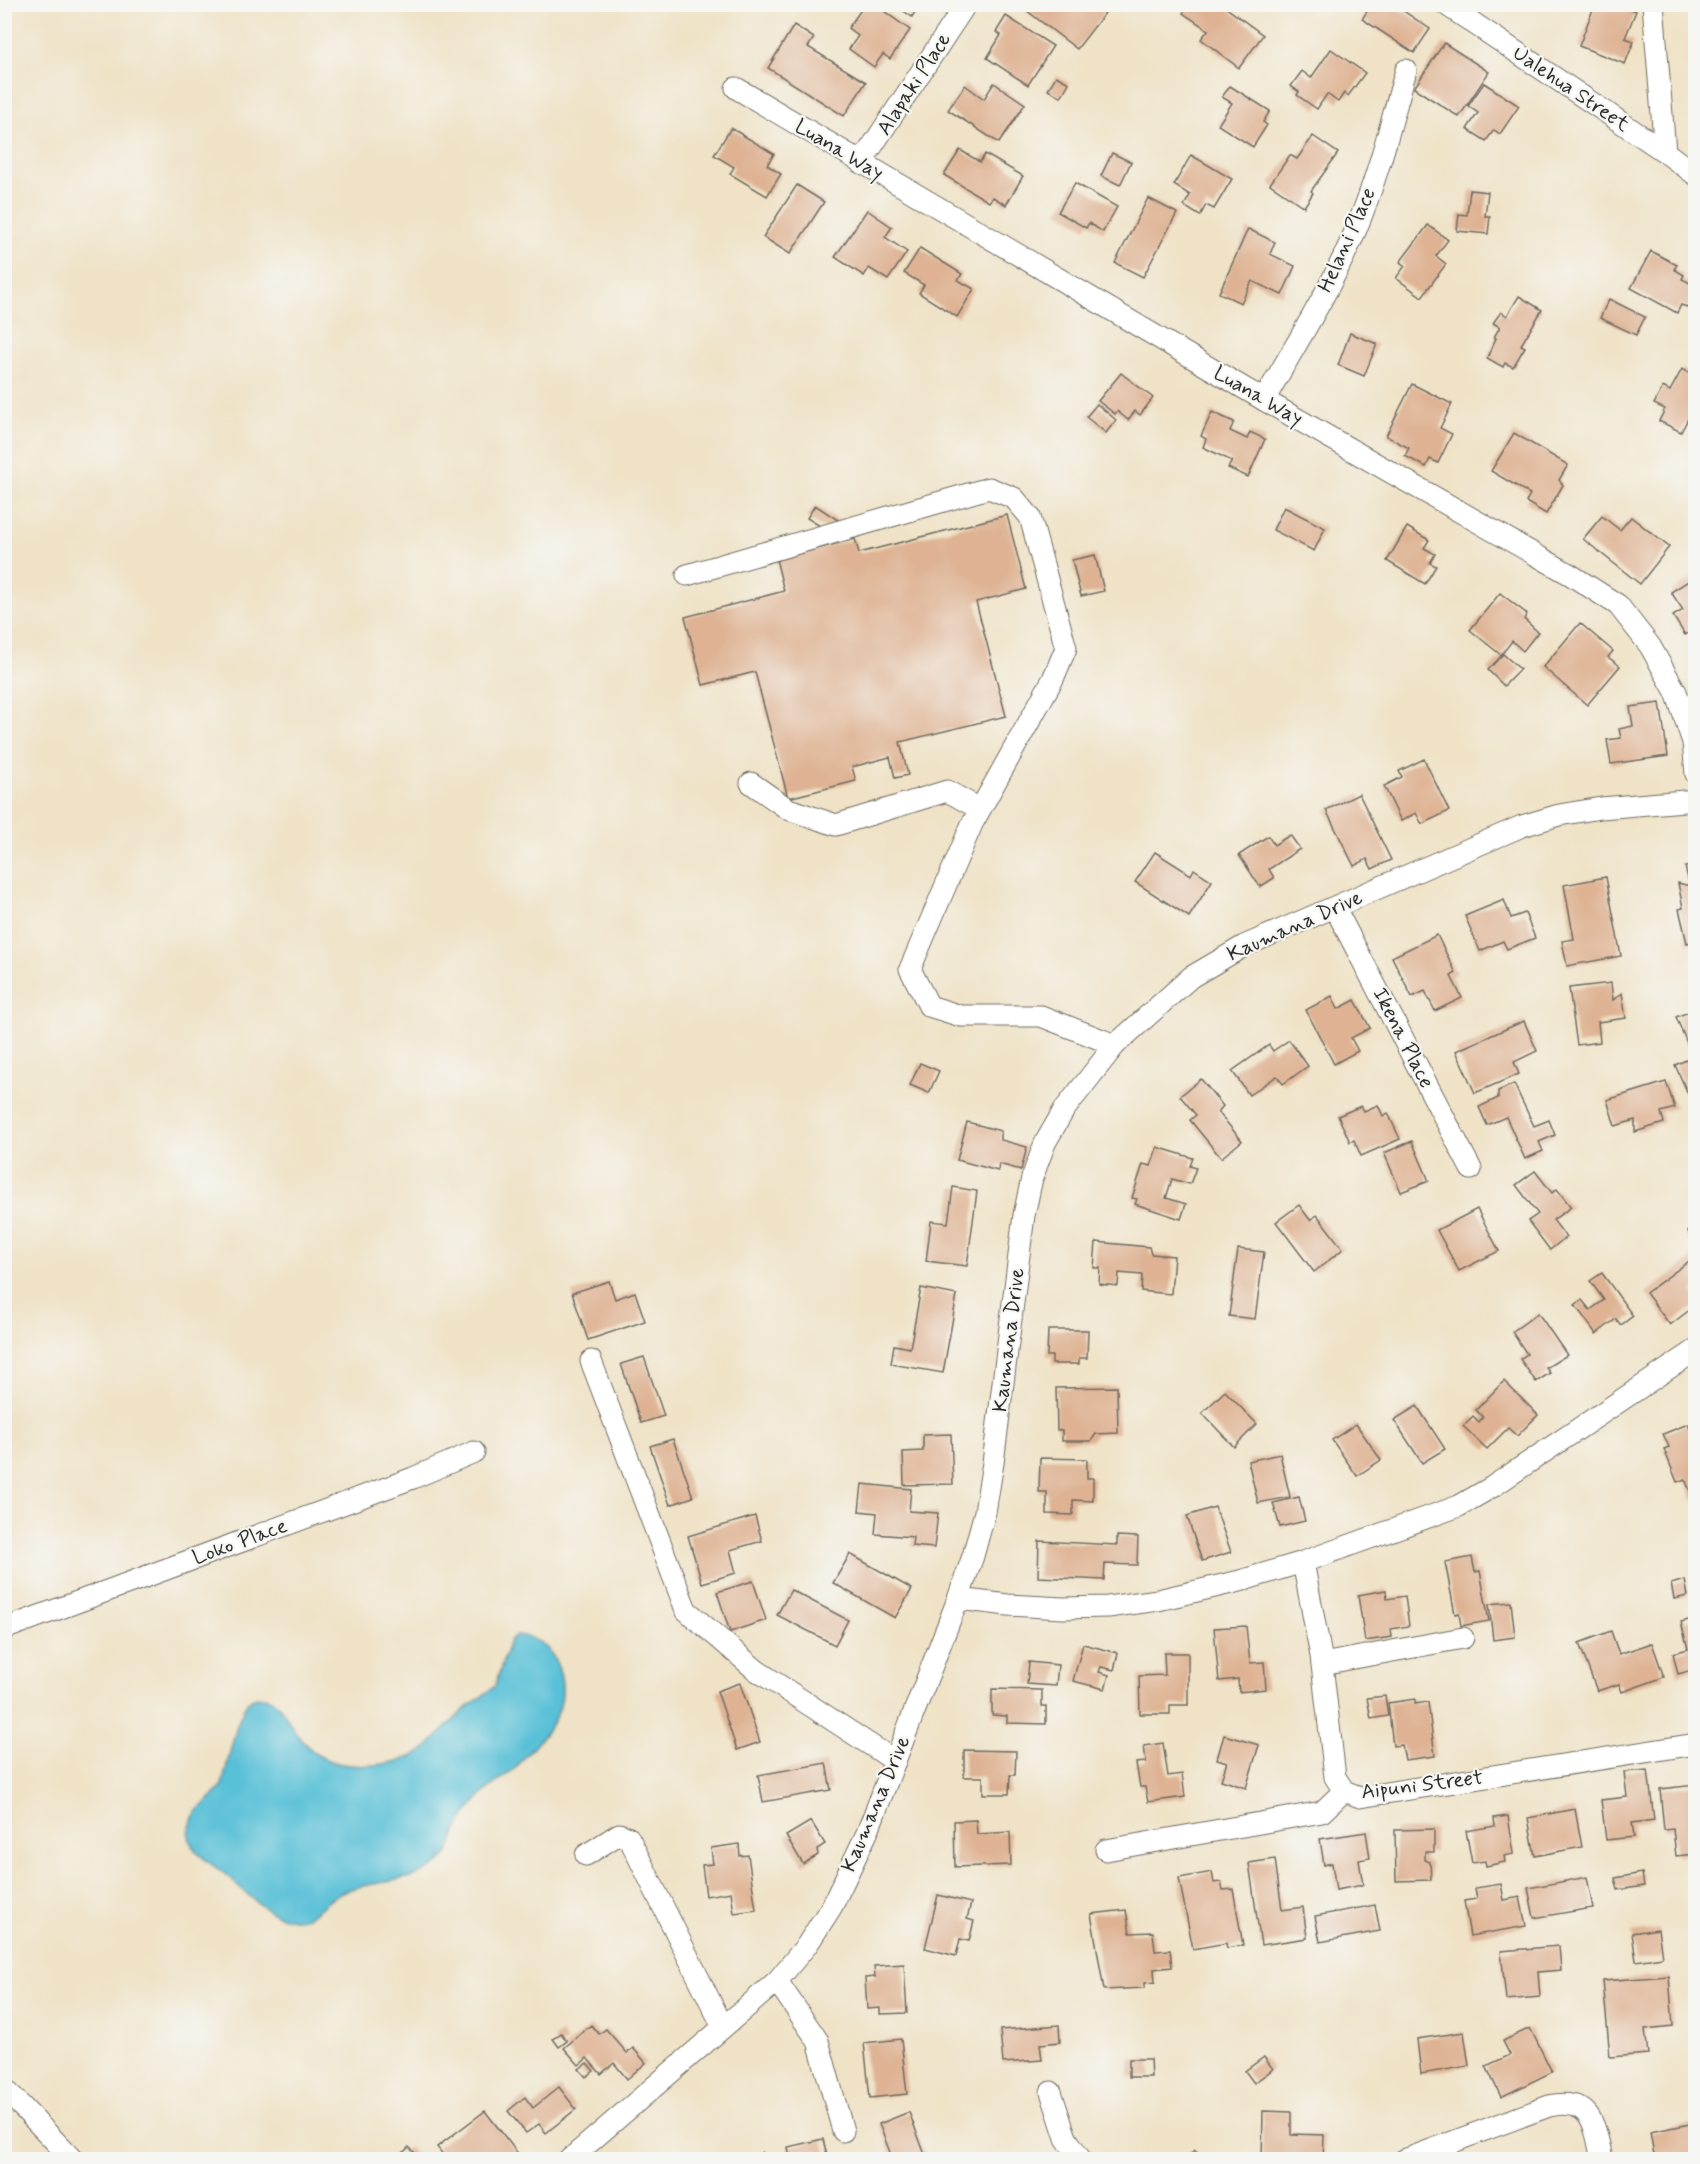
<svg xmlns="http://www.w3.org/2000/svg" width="1700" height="2164" font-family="Mynerve,sans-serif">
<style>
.water{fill:#59c0d7;stroke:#427681;stroke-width:1.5}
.building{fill:#deb293}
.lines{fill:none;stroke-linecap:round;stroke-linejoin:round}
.minor-casing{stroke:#706b61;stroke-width:23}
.minor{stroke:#fff;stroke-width:21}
.labels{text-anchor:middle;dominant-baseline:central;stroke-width:4.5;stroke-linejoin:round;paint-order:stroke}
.street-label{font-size:21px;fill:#2b2b2b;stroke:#f6f6f2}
</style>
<rect width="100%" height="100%" fill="#f6f6f2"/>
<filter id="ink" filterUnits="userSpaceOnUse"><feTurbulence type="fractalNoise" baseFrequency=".0167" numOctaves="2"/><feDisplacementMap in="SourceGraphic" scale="12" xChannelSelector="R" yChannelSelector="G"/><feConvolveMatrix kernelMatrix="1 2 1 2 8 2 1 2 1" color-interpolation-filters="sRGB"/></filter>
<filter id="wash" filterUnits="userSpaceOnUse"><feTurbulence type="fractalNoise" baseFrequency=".008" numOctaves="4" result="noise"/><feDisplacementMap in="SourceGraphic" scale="24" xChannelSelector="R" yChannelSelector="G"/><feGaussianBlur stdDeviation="1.35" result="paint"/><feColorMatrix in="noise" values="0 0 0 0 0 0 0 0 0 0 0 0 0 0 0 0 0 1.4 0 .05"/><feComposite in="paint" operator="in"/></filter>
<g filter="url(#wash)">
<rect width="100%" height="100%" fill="#efe2c6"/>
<path class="water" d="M518,1635C539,1638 551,1648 558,1667C571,1703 553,1726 529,1752C524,1757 520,1764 514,1769C503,1779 489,1786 479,1798C471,1808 461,1820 456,1832C449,1849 452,1853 436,1865C410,1884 374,1880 344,1891C326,1898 314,1921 294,1919C264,1916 247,1892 226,1875C212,1863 184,1851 190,1828C191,1823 193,1816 197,1811C205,1802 215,1797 222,1785C227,1768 237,1713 248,1702C251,1698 257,1697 261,1697C281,1697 285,1718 295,1731C301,1740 311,1751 321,1757C349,1772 397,1766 423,1751L464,1710L495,1686L510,1640Z"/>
<g id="blocks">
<g class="building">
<polygon points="865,4 874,4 910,30 890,59 883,54 874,67 849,49 858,36 848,28"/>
<polygon points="894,4 920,4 912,17"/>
<polygon points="1018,4 1093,4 1105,13 1077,49"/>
<polygon points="1190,4 1221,4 1263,35 1239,68 1201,39 1208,30 1183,13"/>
<polygon points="1372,4 1393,4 1430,29 1414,53 1362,19"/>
<polygon points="1595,4 1619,4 1636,11 1625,38 1634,41 1625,64 1579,46"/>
<polygon points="1006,16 1053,46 1028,85 987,58 1001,35 996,32"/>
<polygon points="794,25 814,38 808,47 866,82 844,116 768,68"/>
<polygon points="1444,43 1489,72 1459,117 1414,88"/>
<polygon points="1331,49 1365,73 1348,96 1344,93 1338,102 1327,94 1317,109 1297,95 1299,92 1291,86 1302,71 1311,78"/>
<polygon points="1056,76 1069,83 1061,97 1048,90"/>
<polygon points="994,83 1025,104 999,143 948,110 965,85 984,99"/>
<polygon points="1484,83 1519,106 1500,134 1494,130 1486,141 1467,129 1478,113 1468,106"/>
<polygon points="1230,86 1270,111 1263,122 1267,125 1253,147 1218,125 1232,103 1222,97"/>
<polygon points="731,128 774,154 767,165 781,174 767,196 730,174 734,167 714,155"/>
<polygon points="1313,136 1338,153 1311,191 1313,193 1304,207 1270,184 1290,155 1297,159"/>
<polygon points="960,150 980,162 985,154 1023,176 1006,205 993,197 989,202 944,175"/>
<polygon points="1112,153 1131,162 1120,185 1101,176"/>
<polygon points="1191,155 1232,179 1214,209 1206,205 1200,216 1184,206 1190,195 1174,185"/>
<polygon points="1075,183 1117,207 1103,232 1089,223 1086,228 1058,212"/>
<polygon points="797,185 824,202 790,254 763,237"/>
<polygon points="1470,190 1488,192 1485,216 1490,216 1488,234 1457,231 1459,214 1467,215"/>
<polygon points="1148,198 1177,213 1143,277 1115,263"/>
<polygon points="867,210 892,227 885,237 907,252 888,280 869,268 864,276 835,257"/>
<polygon points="1428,225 1448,240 1436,256 1446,264 1422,297 1396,278 1405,266 1400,262"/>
<polygon points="1248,229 1275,242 1270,254 1295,266 1282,295 1252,281 1241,303 1219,293"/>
<polygon points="920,248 962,274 958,280 974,289 957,317 919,293 924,285 904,273"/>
<polygon points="1651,251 1677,265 1674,269 1684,275 1682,279 1696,286 1696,291 1687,307 1681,305 1677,313 1631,288"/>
<polygon points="1519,296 1542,310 1521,345 1525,347 1513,367 1505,363 1503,367 1487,358 1496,338 1494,337 1500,327 1493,323 1501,312 1507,316"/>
<polygon points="1609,299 1645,317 1636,335 1600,318"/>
<polygon points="1350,333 1377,344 1364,376 1338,365"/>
<polygon points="1682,369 1696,376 1696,403 1681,432 1659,421 1665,409 1654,404 1663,387 1670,391"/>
<polygon points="1121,373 1153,398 1140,415 1135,411 1128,420 1117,411 1115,414 1098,401"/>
<polygon points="1412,384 1452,404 1440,428 1452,434 1438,463 1430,459 1426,467 1405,456 1409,448 1386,436"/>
<polygon points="1097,404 1116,420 1106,433 1086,417"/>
<polygon points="1212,412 1234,422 1230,431 1247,439 1250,432 1265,439 1248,477 1228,468 1232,461 1203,447 1206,439 1201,436"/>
<polygon points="1514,433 1568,465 1559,480 1563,485 1546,514 1526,502 1530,494 1491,471"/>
<polygon points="815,505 841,522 833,534 807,518"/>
<polygon points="1284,507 1325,528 1314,551 1273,530"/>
<polygon points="1007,515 1026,589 976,602 1006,716 900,742 908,775 895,778 890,757 852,767 856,781 788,798 755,672 703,685 685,617 784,591 776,559 855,539 859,553"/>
<polygon points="1602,516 1620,530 1631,517 1669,547 1640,584 1583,539"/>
<polygon points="1407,527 1429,540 1424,548 1435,554 1430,563 1436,566 1425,584 1387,561"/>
<polygon points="1095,555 1104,591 1081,596 1072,560"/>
<polygon points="1696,576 1696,628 1685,635 1673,616 1683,610 1671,592"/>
<polygon points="1500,593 1527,614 1524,619 1538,632 1523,651 1512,641 1501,655 1470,630"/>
<polygon points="1580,623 1613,651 1608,657 1620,666 1587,705 1543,667"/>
<polygon points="1503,654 1520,669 1504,686 1488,670"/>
<polygon points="1660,703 1668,756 1611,764 1607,740 1621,738 1619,729 1633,726 1630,707"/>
<polygon points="1424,759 1449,811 1422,824 1416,813 1401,821 1384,786 1402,777 1399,771"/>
<polygon points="1359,794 1391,860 1372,869 1367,859 1354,866 1326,810"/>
<polygon points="1290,835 1300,849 1269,869 1274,878 1260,887 1239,855 1268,836 1274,845"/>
<polygon points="1155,852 1191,875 1194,869 1212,881 1189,917 1135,882"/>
<polygon points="1696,865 1696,941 1687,943 1679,909 1683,908 1678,883 1690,886 1685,867"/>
<polygon points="1606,877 1621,956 1567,966 1562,941 1574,939 1564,885"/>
<polygon points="1504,900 1511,918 1525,913 1535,938 1507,949 1503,941 1480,951 1465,916"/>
<polygon points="1437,935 1456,973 1451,976 1462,998 1435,1011 1425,991 1412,997 1392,957"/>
<polygon points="1611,983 1613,1000 1622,993 1626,1018 1598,1022 1600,1042 1577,1045 1569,988"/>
<polygon points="1332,996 1338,1009 1355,1000 1370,1028 1351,1038 1358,1051 1334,1064 1306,1010"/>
<polygon points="1696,1009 1696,1104 1693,1105 1675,1065 1693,1057 1676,1017"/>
<polygon points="1524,1021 1537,1051 1514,1062 1519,1074 1475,1093 1456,1051"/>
<polygon points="1289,1040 1308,1066 1283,1084 1277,1076 1249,1095 1232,1071 1269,1045 1273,1051"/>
<polygon points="920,1063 939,1071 929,1093 910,1085"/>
<polygon points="1201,1079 1223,1106 1218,1112 1242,1141 1221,1158 1190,1120 1196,1115 1180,1096"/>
<polygon points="1666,1082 1675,1108 1661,1112 1664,1123 1635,1132 1635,1120 1615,1126 1607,1100"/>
<polygon points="1514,1084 1534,1126 1549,1120 1555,1135 1539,1142 1543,1151 1525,1159 1506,1117 1487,1125 1479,1107 1498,1098 1498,1091"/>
<polygon points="1378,1105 1383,1116 1388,1113 1400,1139 1361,1156 1354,1140 1350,1142 1338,1116 1361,1106 1364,1111"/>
<polygon points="967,1122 1001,1131 1001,1140 1027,1147 1021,1170 999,1164 998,1171 957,1160"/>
<polygon points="1412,1141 1429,1181 1401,1192 1384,1153"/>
<polygon points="1157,1147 1193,1158 1190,1166 1196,1168 1190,1184 1172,1179 1166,1198 1186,1204 1181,1219 1135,1204 1137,1199 1132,1198 1143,1164 1151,1166"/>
<polygon points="1535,1171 1552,1193 1557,1189 1571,1207 1553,1220 1566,1237 1550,1250 1528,1221 1538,1214 1516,1185"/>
<polygon points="953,1187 977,1191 967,1266 926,1261 931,1221 948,1223"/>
<polygon points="1299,1205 1310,1220 1317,1215 1343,1249 1314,1272 1276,1222"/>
<polygon points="1477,1209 1499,1251 1459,1271 1437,1230"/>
<polygon points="1696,1228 1696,1251 1695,1251 1688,1231"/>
<polygon points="1096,1242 1149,1247 1151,1254 1174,1256 1171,1294 1141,1291 1142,1275 1119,1273 1118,1286 1099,1284 1100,1268 1094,1268"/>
<polygon points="1238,1249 1264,1252 1255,1319 1229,1316"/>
<polygon points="1692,1259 1696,1264 1696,1290 1692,1292 1696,1296 1696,1305 1670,1325 1646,1293"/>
<polygon points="1602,1273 1633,1316 1621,1325 1616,1319 1596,1334 1575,1305 1582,1300 1590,1310 1604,1300 1590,1281"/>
<polygon points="609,1281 615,1299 635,1292 645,1321 588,1340 572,1293"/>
<polygon points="921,1288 957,1295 943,1373 891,1364 894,1345 910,1348"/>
<polygon points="1538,1313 1567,1355 1546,1368 1550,1373 1536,1382 1520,1359 1527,1354 1512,1332"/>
<polygon points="1048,1330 1088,1330 1087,1358 1079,1358 1079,1364 1052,1364 1052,1356 1047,1356"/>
<polygon points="644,1357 664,1416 641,1423 621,1364"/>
<polygon points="1504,1381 1538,1415 1517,1436 1508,1428 1487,1449 1463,1426 1473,1416 1479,1422 1483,1417 1476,1410"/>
<polygon points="1117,1387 1118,1433 1096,1434 1091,1441 1062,1441 1062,1430 1057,1430 1056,1388"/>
<polygon points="1225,1391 1257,1424 1234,1447 1202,1413"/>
<polygon points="1417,1406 1445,1449 1422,1463 1394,1420"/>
<polygon points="1356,1424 1381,1460 1357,1476 1332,1440"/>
<polygon points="1688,1424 1696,1441 1696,1500 1694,1501 1685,1479 1677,1482 1664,1449 1669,1447 1663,1434"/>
<polygon points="951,1434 953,1484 904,1485 903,1452 923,1451 923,1435"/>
<polygon points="673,1439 693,1497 670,1505 650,1446"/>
<polygon points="1280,1454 1290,1497 1258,1503 1248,1461"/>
<polygon points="1040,1458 1087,1459 1087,1478 1093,1478 1093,1501 1073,1500 1073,1515 1047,1514 1047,1492 1039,1492"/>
<polygon points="862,1484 911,1489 909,1511 938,1513 934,1548 912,1546 913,1537 875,1534 877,1513 859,1511"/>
<polygon points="1299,1497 1305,1521 1280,1527 1273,1503"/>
<polygon points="1215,1507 1231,1552 1202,1561 1187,1516"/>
<polygon points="755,1516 762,1541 730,1550 736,1573 702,1583 688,1536"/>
<polygon points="1117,1536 1138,1537 1137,1565 1105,1564 1104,1580 1038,1577 1039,1541 1117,1545"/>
<polygon points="850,1554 912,1589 895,1618 833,1583"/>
<polygon points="1472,1557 1475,1572 1480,1571 1489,1621 1461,1626 1459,1613 1455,1614 1445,1562"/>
<polygon points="1685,1580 1688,1596 1674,1599 1671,1584"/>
<polygon points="753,1581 766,1620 730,1632 717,1592"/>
<polygon points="791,1590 848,1620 835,1645 777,1615"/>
<polygon points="1386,1590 1387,1599 1405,1596 1409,1626 1391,1629 1392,1637 1365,1641 1358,1595"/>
<polygon points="1511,1602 1515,1637 1493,1640 1489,1604"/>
<polygon points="1696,1618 1696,1669 1678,1674 1673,1653 1688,1649 1681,1622"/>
<polygon points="1246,1626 1250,1663 1264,1662 1266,1689 1239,1692 1238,1679 1219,1681 1214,1628"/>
<polygon points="1611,1631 1619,1654 1652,1643 1664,1677 1622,1692 1619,1684 1597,1691 1579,1643"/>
<polygon points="1083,1644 1118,1653 1114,1670 1101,1667 1099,1672 1109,1675 1105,1689 1073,1681"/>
<polygon points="1164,1653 1188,1653 1188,1705 1170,1705 1170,1714 1140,1714 1139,1676 1165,1675"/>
<polygon points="1029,1662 1058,1665 1056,1686 1027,1684"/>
<polygon points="740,1683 760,1742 737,1750 717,1691"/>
<polygon points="992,1689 1042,1690 1042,1706 1046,1706 1046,1724 1007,1723 1007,1716 992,1715"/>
<polygon points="1385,1696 1388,1716 1371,1719 1367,1698"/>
<polygon points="1415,1699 1415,1704 1428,1702 1435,1756 1405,1760 1402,1745 1393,1746 1388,1703"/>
<polygon points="1224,1735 1259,1745 1246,1788 1221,1780 1227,1762 1217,1759"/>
<polygon points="1163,1743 1168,1776 1182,1774 1185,1797 1148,1802 1145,1787 1140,1787 1136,1763 1146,1762 1144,1746"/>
<polygon points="964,1750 1016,1751 1015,1775 1010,1775 1009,1794 983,1794 983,1777 964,1777"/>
<polygon points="826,1763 831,1790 763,1802 758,1775"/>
<polygon points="1648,1770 1654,1820 1632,1823 1634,1837 1606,1840 1601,1800 1627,1797 1624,1772"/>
<polygon points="1696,1785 1696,1854 1676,1856 1673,1829 1664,1830 1660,1789"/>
<polygon points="1575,1809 1582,1847 1535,1856 1528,1818"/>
<polygon points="1508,1816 1514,1854 1504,1856 1505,1862 1486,1866 1485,1861 1472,1863 1466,1831 1495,1826 1494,1818"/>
<polygon points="976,1820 977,1834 1010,1832 1011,1865 955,1867 954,1821"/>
<polygon points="811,1821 825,1844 817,1849 818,1855 803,1864 786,1836"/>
<polygon points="1434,1829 1434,1852 1425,1852 1425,1860 1430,1862 1431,1880 1396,1881 1395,1830"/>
<polygon points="1366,1832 1370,1858 1359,1860 1363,1885 1336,1890 1332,1863 1324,1865 1320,1839"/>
<polygon points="739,1844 740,1856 748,1855 756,1910 734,1913 731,1892 706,1896 702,1865 713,1864 711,1848"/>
<polygon points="1275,1859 1282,1910 1303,1907 1307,1938 1261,1945 1249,1863"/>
<polygon points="1212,1872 1214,1883 1221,1882 1223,1890 1233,1889 1243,1945 1227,1948 1226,1943 1193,1949 1179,1878"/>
<polygon points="1642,1873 1644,1886 1618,1890 1615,1878"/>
<polygon points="1587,1877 1593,1908 1534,1918 1528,1888"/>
<polygon points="1501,1884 1504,1900 1520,1897 1526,1926 1470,1936 1464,1901 1477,1899 1475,1888"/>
<polygon points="938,1895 971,1903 967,1919 974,1921 969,1941 960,1939 956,1956 925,1948"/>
<polygon points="1375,1905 1380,1931 1320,1942 1315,1916"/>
<polygon points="1126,1910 1130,1933 1153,1932 1155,1951 1170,1950 1172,1967 1154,1969 1155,1982 1145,1983 1145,1988 1104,1990 1091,1914"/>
<polygon points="1658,1929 1662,1957 1636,1961 1632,1933"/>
<polygon points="1559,1946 1561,1970 1538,1972 1540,1997 1506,2000 1501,1951"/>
<polygon points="904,1964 907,2013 880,2014 880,2008 867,2009 865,1978 875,1977 874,1966"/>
<polygon points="1669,1976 1673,2026 1645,2029 1648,2054 1610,2057 1603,1981"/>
<polygon points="591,2025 599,2034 606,2029 627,2053 633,2048 646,2063 627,2079 614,2063 601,2074 587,2058 579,2065 564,2048"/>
<polygon points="1059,2025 1060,2042 1040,2044 1042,2060 1003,2063 1000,2030"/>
<polygon points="1530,2028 1552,2072 1501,2097 1486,2066 1510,2055 1503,2041"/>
<polygon points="1464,2032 1469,2066 1421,2074 1417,2039"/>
<polygon points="561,2033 567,2041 559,2047 553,2039"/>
<polygon points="901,2039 907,2094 870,2098 864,2043"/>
<polygon points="1264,2057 1273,2069 1254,2083 1245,2071"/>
<polygon points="1129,2059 1150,2059 1151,2077 1129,2077"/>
<polygon points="587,2063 594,2071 586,2077 579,2069"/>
<polygon points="559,2087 576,2109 546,2133 539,2124 526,2133 508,2111 525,2097 533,2108"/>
<polygon points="485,2111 523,2160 470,2160 469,2158 466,2160 447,2160 437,2147"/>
<polygon points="1263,2111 1291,2112 1291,2134 1324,2135 1323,2160 1262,2160"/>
<polygon points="909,2112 927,2160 893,2160 879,2124"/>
<polygon points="1695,2123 1696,2160 1655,2160 1650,2132"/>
<polygon points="823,2139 828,2160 790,2160 788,2147"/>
<polygon points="409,2147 422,2160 395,2160"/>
<polygon points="1194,2150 1204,2160 1185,2160"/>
<polygon points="762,2152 767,2160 751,2160"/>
</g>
</g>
</g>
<g filter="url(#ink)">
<use href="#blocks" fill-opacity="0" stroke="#706b61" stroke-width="1.5"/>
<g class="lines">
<g class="minor-casing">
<g id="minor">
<polyline points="1445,4 1665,152 1696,175"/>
<polyline points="1653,4 1665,152"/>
<polyline points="736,88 1264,400 1571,575 1618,605 1650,646 1676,692 1693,742 1696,774"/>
<polyline points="861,163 966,4"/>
<path d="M1264,400C1296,344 1332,287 1357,227C1378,176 1391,123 1406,70"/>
<polyline points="687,575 989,488 1014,498 1030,517 1066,648 1053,679 972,824 910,969 929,1006 961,1016 1041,1016 1115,1045"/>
<polyline points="751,783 788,809 836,825 947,791 980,809"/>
<polyline points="1335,908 1471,1169"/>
<polyline points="591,1361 686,1610 756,1670 895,1761"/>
<polyline points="1303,1562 1321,1656 1335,1777 1344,1791 1360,1797 1696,1744"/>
<polyline points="958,1599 1008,1605 1063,1608 1108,1607 1158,1600 1240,1581 1303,1562 1459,1506 1492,1487 1696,1350"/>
<polyline points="4,1629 413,1478 474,1452"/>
<polyline points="1322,1664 1463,1638"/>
<polyline points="1106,1850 1322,1812 1344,1791"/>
<polyline points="586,1855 619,1834 629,1838 723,2027"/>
<polyline points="777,1981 818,2041 843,2131"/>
<polyline points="4,2088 73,2160"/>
<polyline points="1051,2092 1066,2138 1081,2160"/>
<polyline points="569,2160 777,1981 807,1945 832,1906 867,1833 958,1599 973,1556 985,1512 993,1463 1024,1215 1032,1178 1045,1143 1064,1110 1115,1045 1191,977 1244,946 1522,826 1559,815 1601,808 1696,800"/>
<path d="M1404,2160L1549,2106C1593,2096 1595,2128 1602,2160"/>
</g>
</g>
<use href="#minor" class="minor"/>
</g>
</g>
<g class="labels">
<g class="street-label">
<text transform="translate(914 84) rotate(-57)">Alapaki Place</text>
<text transform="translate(1571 89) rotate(34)">Ualehua Street</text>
<text transform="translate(839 150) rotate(31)">Luana Way</text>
<text transform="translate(1347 240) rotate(-66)">Helani Place</text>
<text transform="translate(1258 396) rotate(30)">Luana Way</text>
<text transform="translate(1295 926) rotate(-24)">Kaumana Drive</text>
<text transform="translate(1403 1038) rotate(63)">Ikena Place</text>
<text transform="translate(1009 1340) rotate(-83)">Kaumana Drive</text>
<text transform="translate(240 1542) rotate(-20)">Loko Place</text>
<text transform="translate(1422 1785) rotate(-7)">Aipuni Street</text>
<text transform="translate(876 1804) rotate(-67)">Kaumana Drive</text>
</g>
</g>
<rect width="1700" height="2164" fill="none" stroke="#f6f6f2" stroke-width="24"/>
</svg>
